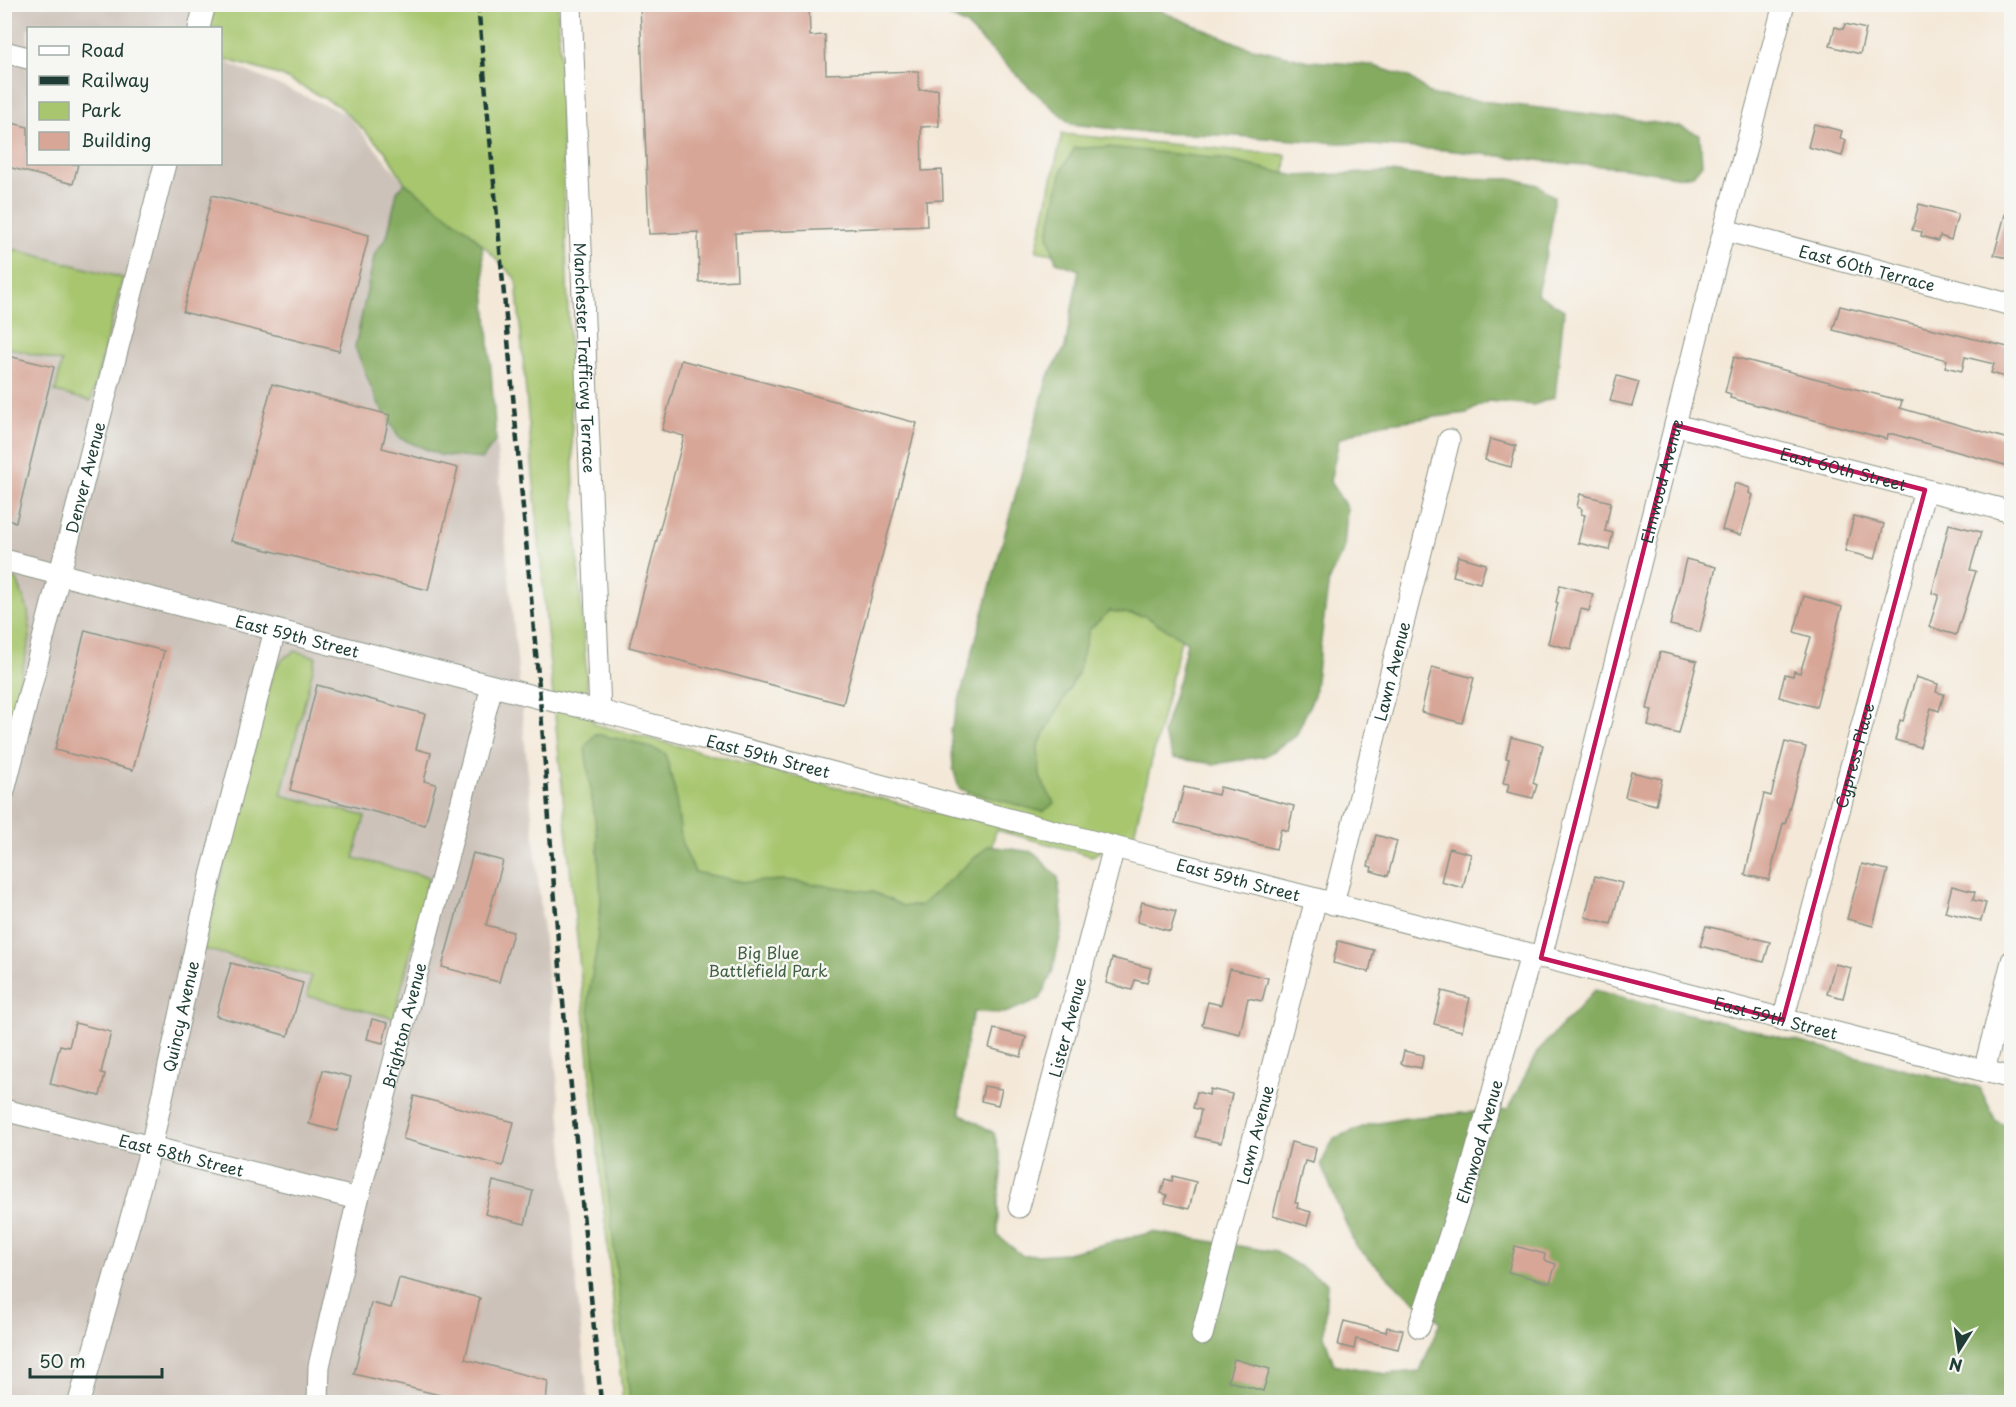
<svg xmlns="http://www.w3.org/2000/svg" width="2016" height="1407" font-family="'Playpen Sans',sans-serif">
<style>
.industrial{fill:#ccc2b9}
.green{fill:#a7c66e;stroke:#638251;stroke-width:1.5}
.forest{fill:#85ab61;stroke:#52744a;stroke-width:1.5}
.building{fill:#d7a697}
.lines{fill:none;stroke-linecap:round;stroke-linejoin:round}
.minor-casing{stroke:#8a9386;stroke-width:23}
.minor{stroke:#fff;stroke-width:21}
.rail{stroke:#1f3d34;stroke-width:4.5;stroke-dasharray:9 4.5;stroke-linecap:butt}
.marked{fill:none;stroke:#c2185b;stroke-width:4.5;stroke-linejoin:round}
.labels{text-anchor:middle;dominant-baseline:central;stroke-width:5;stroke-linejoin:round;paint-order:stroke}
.street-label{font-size:16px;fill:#1f3d34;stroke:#f6f6f2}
.park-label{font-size:16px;fill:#415f42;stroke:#f6f6f2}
</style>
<rect width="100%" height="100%" fill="#f6f6f2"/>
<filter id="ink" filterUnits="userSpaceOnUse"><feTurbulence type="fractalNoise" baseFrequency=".0167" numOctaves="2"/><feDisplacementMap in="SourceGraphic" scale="12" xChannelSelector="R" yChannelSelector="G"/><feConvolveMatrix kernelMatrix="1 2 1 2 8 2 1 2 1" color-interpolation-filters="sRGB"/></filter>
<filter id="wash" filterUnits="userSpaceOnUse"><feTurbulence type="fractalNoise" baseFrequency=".008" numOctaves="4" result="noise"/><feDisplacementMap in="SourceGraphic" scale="24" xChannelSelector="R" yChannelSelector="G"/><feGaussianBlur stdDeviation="1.35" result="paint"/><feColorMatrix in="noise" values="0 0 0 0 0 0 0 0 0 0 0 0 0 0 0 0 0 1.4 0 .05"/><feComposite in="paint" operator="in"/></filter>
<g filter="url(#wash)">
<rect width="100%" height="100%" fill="#f4e9d9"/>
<polygon class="industrial" points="5,5 213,5 207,28 28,28 28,164 220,164 221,60 346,114 405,183 387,237 375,253 482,459 496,440 588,1402 5,1402"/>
<g class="green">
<polygon points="215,5 558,5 575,521 588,694 594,724 961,819 1088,260 1036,251 1062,134 1286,155 1280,263 1244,380 1134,834 1092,856 996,830 861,1342 1099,1402 623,1402 550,666 516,279 470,232 405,183 385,151 339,106 282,76 221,58 220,28 208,28"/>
<polygon points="5,247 123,278 91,401 55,392 62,362 5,347"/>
<polygon points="5,575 17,580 28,610 30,638 5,740"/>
<polygon points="295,651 316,657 281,795 365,816 354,858 429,877 394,1018 307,996 311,976 203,949 273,671 285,657"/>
</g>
<g class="forest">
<polygon points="928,5 1153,5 1165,13 1244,46 1309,61 1371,65 1411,78 1432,95 1638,120 1681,127 1700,135 1702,164 1693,175 1681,177 1626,168 1572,164 1445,150 1220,135 1154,133 1071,124 1028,86 966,25"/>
<polygon points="1108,147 1222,159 1296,176 1390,172 1439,178 1514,179 1538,185 1554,197 1551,231 1537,294 1564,310 1555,397 1534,405 1488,401 1467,413 1373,425 1339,439 1330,482 1347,508 1344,549 1329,579 1314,695 1296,736 1265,756 1215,764 1173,758 1163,733 1179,679 1187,642 1145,616 1110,611 1089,630 1078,673 1038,746 1040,777 1054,803 1043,812 959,789 953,768 951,730 1048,376 1065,348 1079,270 1056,262 1048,235 1062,169 1075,148"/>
<polygon points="405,183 470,232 482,245 496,440 482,459 440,455 399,438 376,399 355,347 375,253 387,237 397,192"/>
<path d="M595,734L634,742L665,753L675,791L682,844L695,872L744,882L785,880L873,892L903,906H920L988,846L1033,852L1058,877L1063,924L1052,973L1040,999L1005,1013L974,1012C963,1045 962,1079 960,1113L994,1133L1002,1165L998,1199V1236L1023,1256L1067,1253L1153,1232L1276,1252L1327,1283L1324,1336L1334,1364L1386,1374L1420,1371L1440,1322L1396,1285L1355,1245L1321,1164L1334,1138L1368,1125L1407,1118L1508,1109L1538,1051L1595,990L1980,1088L1996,1121L2011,1128V1391L2002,1402H630L588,999L596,952L601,901L597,836L585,747Z"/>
</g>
<g id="blocks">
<g class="building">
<polygon points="640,4 809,4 810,36 825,35 826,74 918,71 919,90 938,89 939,126 921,127 922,171 942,170 943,200 926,201 927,226 735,233 737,280 699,282 698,232 649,234"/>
<polygon points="1845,24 1866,29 1860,54 1830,46 1835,27 1843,29"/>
<polygon points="4,121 28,127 28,164 78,164 73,184 4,166"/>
<polygon points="1814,124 1842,131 1840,138 1846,140 1842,156 1808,147"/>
<polygon points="212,195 369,235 339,351 183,312"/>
<polygon points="1919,204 1958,214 1951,240 1940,236 1938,241 1921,236 1922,232 1912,230"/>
<polygon points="2007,207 2012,208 2012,253 2009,252 2008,258 1994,255"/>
<polygon points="1840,306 2012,348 2012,379 1991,373 1994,364 1965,357 1962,371 1945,367 1947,360 1833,330"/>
<polygon points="4,355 54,367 16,522 4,519"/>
<polygon points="1734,357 1902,401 1900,408 2012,440 2012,467 1893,434 1888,434 1887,439 1730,398 1731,394 1725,392"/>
<polygon points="681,360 917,423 843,704 629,647 684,436 662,430"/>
<polygon points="1617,376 1639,382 1632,406 1610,401"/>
<polygon points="272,384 390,415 382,448 458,468 428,590 231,541"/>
<polygon points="1490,439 1516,446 1511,467 1485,460"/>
<polygon points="1735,483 1750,488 1749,493 1753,495 1741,535 1722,530"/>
<polygon points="1580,494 1611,502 1605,531 1613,533 1609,550 1578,543 1585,515 1581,514 1582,509 1577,507"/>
<polygon points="1854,516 1884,524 1875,559 1845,551"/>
<polygon points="1949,524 1981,532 1970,570 1976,571 1956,635 1929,627 1939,595 1932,593"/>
<polygon points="1458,556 1486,564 1480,583 1453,576"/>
<polygon points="1686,559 1716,567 1700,632 1670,625"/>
<polygon points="1560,585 1593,594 1589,611 1581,609 1571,649 1548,643 1558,603 1556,602"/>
<polygon points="1804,596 1842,607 1816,707 1779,697 1785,674 1793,676 1794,671 1800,673 1811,637 1794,632"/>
<polygon points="85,630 164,651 133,770 55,750"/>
<polygon points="1660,652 1697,661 1679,734 1648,726 1652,710 1647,709"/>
<polygon points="1432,667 1474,678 1462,723 1421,712"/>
<polygon points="1916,677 1938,684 1936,692 1944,694 1939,711 1931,708 1920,747 1895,740 1900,720 1903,721"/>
<polygon points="317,685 425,714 416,749 431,753 424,781 436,784 425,825 290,790"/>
<polygon points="1511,737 1543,745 1533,783 1537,785 1533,798 1507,792 1509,784 1503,783 1509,759 1506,758"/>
<polygon points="1785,742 1806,747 1785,824 1783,823 1769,880 1745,875 1764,794 1771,796"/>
<polygon points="1631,772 1662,779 1656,805 1625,797"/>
<polygon points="1184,787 1218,795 1220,787 1294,806 1288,831 1281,829 1276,849 1175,823"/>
<polygon points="1376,835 1397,841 1388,876 1371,871 1372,867 1368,866"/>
<polygon points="1449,848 1471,854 1463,888 1441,882"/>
<polygon points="473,853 503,861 486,925 513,932 499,982 442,967"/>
<polygon points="1862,864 1888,870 1873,926 1847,919"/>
<polygon points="1595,876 1622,883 1611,924 1585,917"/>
<polygon points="1952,886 1975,892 1973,900 1986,903 1981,921 1945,912"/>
<polygon points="1142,902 1176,911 1170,931 1137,922"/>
<polygon points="1706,926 1770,942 1764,962 1700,946"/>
<polygon points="1338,941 1374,950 1369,972 1333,963"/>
<polygon points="1112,958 1151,968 1147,983 1135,980 1132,990 1106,983"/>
<polygon points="231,963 303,983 288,1036 216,1016"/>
<polygon points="1835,964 1851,968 1843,998 1827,994"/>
<polygon points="1230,969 1268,978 1262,1001 1248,998 1240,1034 1202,1025 1208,1002 1221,1005"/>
<polygon points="1442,991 1470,998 1462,1031 1434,1024"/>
<polygon points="372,1019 388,1023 383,1043 367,1039"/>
<polygon points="75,1023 111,1032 101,1073 105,1074 100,1096 50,1084 60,1045 69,1047"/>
<polygon points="994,1029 1026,1037 1021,1057 989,1048"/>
<polygon points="1404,1051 1424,1055 1421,1068 1401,1064"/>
<polygon points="323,1070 351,1077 337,1131 309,1124"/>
<polygon points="984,1086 1002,1089 998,1105 981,1101"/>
<polygon points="1210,1089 1232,1094 1221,1143 1195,1137 1201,1110 1193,1108 1197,1092 1209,1095"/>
<polygon points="414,1096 514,1122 503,1166 403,1139"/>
<polygon points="1291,1142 1316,1148 1313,1163 1305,1161 1295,1203 1298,1203 1297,1208 1311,1212 1307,1226 1273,1216"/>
<polygon points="1173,1176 1196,1182 1189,1209 1165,1203 1167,1195 1161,1193 1165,1179 1172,1181"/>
<polygon points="493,1181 533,1191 525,1224 485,1214"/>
<polygon points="1515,1246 1545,1254 1544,1260 1556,1264 1550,1283 1508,1272"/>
<polygon points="399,1278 480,1298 465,1359 548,1381 546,1402 468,1402 354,1374 371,1303 391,1308"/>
<polygon points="1344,1321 1386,1332 1387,1327 1403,1330 1398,1349 1356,1339 1354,1349 1338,1345"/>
<polygon points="1234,1359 1270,1369 1263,1391 1228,1381"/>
</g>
</g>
</g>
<g filter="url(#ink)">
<use href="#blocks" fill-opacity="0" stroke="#8a9386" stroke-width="1.5"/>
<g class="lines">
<g class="minor-casing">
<g id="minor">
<path id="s1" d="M571,4L600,711"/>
<polyline points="199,28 205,4"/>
<polyline points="4,52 28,58"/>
<path id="s2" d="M1724,230L2012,305"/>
<path id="s3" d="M1675,425L2012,512"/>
<path id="s4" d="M4,560L540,698L600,711L1114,847L2012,1078"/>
<path id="s5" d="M4,791L165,164"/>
<path id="s6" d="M1333,904L1449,440"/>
<path id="s7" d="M1541,958L1724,230L1784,4"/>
<path id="s8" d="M1783,1020L1925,490"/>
<polyline points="1984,1071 2012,961"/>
<path id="s9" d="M4,1110L358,1199"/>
<path id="s10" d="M1019,1207L1114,847"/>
<path id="s11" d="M1419,1327L1469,1177L1531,955"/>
<path id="s12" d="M1202,1335L1316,899"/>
<path id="s13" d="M79,1402L151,1147L211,876L275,630"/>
<path id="s14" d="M318,1402L319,1366L358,1199L492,686"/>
</g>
</g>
<use href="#minor" class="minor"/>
<polyline class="rail" points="478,4 540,698 561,981 601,1402"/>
</g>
</g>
<path class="marked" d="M1675,425L1925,490L1783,1020L1541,958Z"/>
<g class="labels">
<g class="street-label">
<text stroke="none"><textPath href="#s2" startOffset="148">East 60th Terrace</textPath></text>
<text stroke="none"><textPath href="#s1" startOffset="354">Manchester Trafficwy Terrace</textPath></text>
<text stroke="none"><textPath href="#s3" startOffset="174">East 60th Street</textPath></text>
<text stroke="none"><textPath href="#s5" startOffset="324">Denver Avenue</textPath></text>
<text stroke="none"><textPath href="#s7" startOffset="492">Elmwood Avenue</textPath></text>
<text stroke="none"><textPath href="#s4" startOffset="303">East 59th Street</textPath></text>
<text stroke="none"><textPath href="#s6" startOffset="240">Lawn Avenue</textPath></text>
<text stroke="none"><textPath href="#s4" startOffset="789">East 59th Street</textPath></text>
<text stroke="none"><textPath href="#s8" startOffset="274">Cypress Place</textPath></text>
<text stroke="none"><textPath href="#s4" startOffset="1275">East 59th Street</textPath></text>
<text stroke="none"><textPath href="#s13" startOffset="399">Quincy Avenue</textPath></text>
<text stroke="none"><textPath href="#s4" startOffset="1830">East 59th Street</textPath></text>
<text stroke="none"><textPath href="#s14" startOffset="387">Brighton Avenue</textPath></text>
<text stroke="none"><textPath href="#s10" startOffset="186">Lister Avenue</textPath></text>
<text stroke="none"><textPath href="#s12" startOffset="207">Lawn Avenue</textPath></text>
<text stroke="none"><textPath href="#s11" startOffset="195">Elmwood Avenue</textPath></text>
<text stroke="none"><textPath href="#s9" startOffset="183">East 58th Street</textPath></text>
</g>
<g class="park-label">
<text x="768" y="952">Big Blue<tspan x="768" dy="18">Battlefield Park</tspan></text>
</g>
</g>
<rect width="2016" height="1407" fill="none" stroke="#f6f6f2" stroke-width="24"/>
<rect x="27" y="27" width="195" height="138" fill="#f6f6f2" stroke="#a0aca6" stroke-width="1.5"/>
<rect x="39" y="46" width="30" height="9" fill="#ffffff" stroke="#a0aca6" stroke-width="1.5"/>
<text x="81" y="57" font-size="18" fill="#1f3d34">Road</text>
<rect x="39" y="76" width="30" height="9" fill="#1f3d34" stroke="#a0aca6" stroke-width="1.5"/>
<text x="81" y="87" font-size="18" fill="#1f3d34">Railway</text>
<rect x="39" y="102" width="30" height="18" fill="#a7c66e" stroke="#a0aca6" stroke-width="1.5"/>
<text x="81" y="117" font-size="18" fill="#1f3d34">Park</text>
<rect x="39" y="132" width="30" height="18" fill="#d7a697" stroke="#a0aca6" stroke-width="1.5"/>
<text x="81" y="147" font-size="18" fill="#1f3d34">Building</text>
<g transform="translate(1959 1350) rotate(192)" stroke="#f6f6f2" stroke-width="4.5" paint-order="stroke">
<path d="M0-4.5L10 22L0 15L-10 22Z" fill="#1f3d34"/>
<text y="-9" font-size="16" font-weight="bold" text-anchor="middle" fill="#1f3d34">N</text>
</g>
<path d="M30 1368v9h132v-9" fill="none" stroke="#1f3d34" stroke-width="3"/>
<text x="39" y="1368" font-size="18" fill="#1f3d34" stroke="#f6f6f2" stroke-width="4.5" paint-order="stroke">50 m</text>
</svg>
